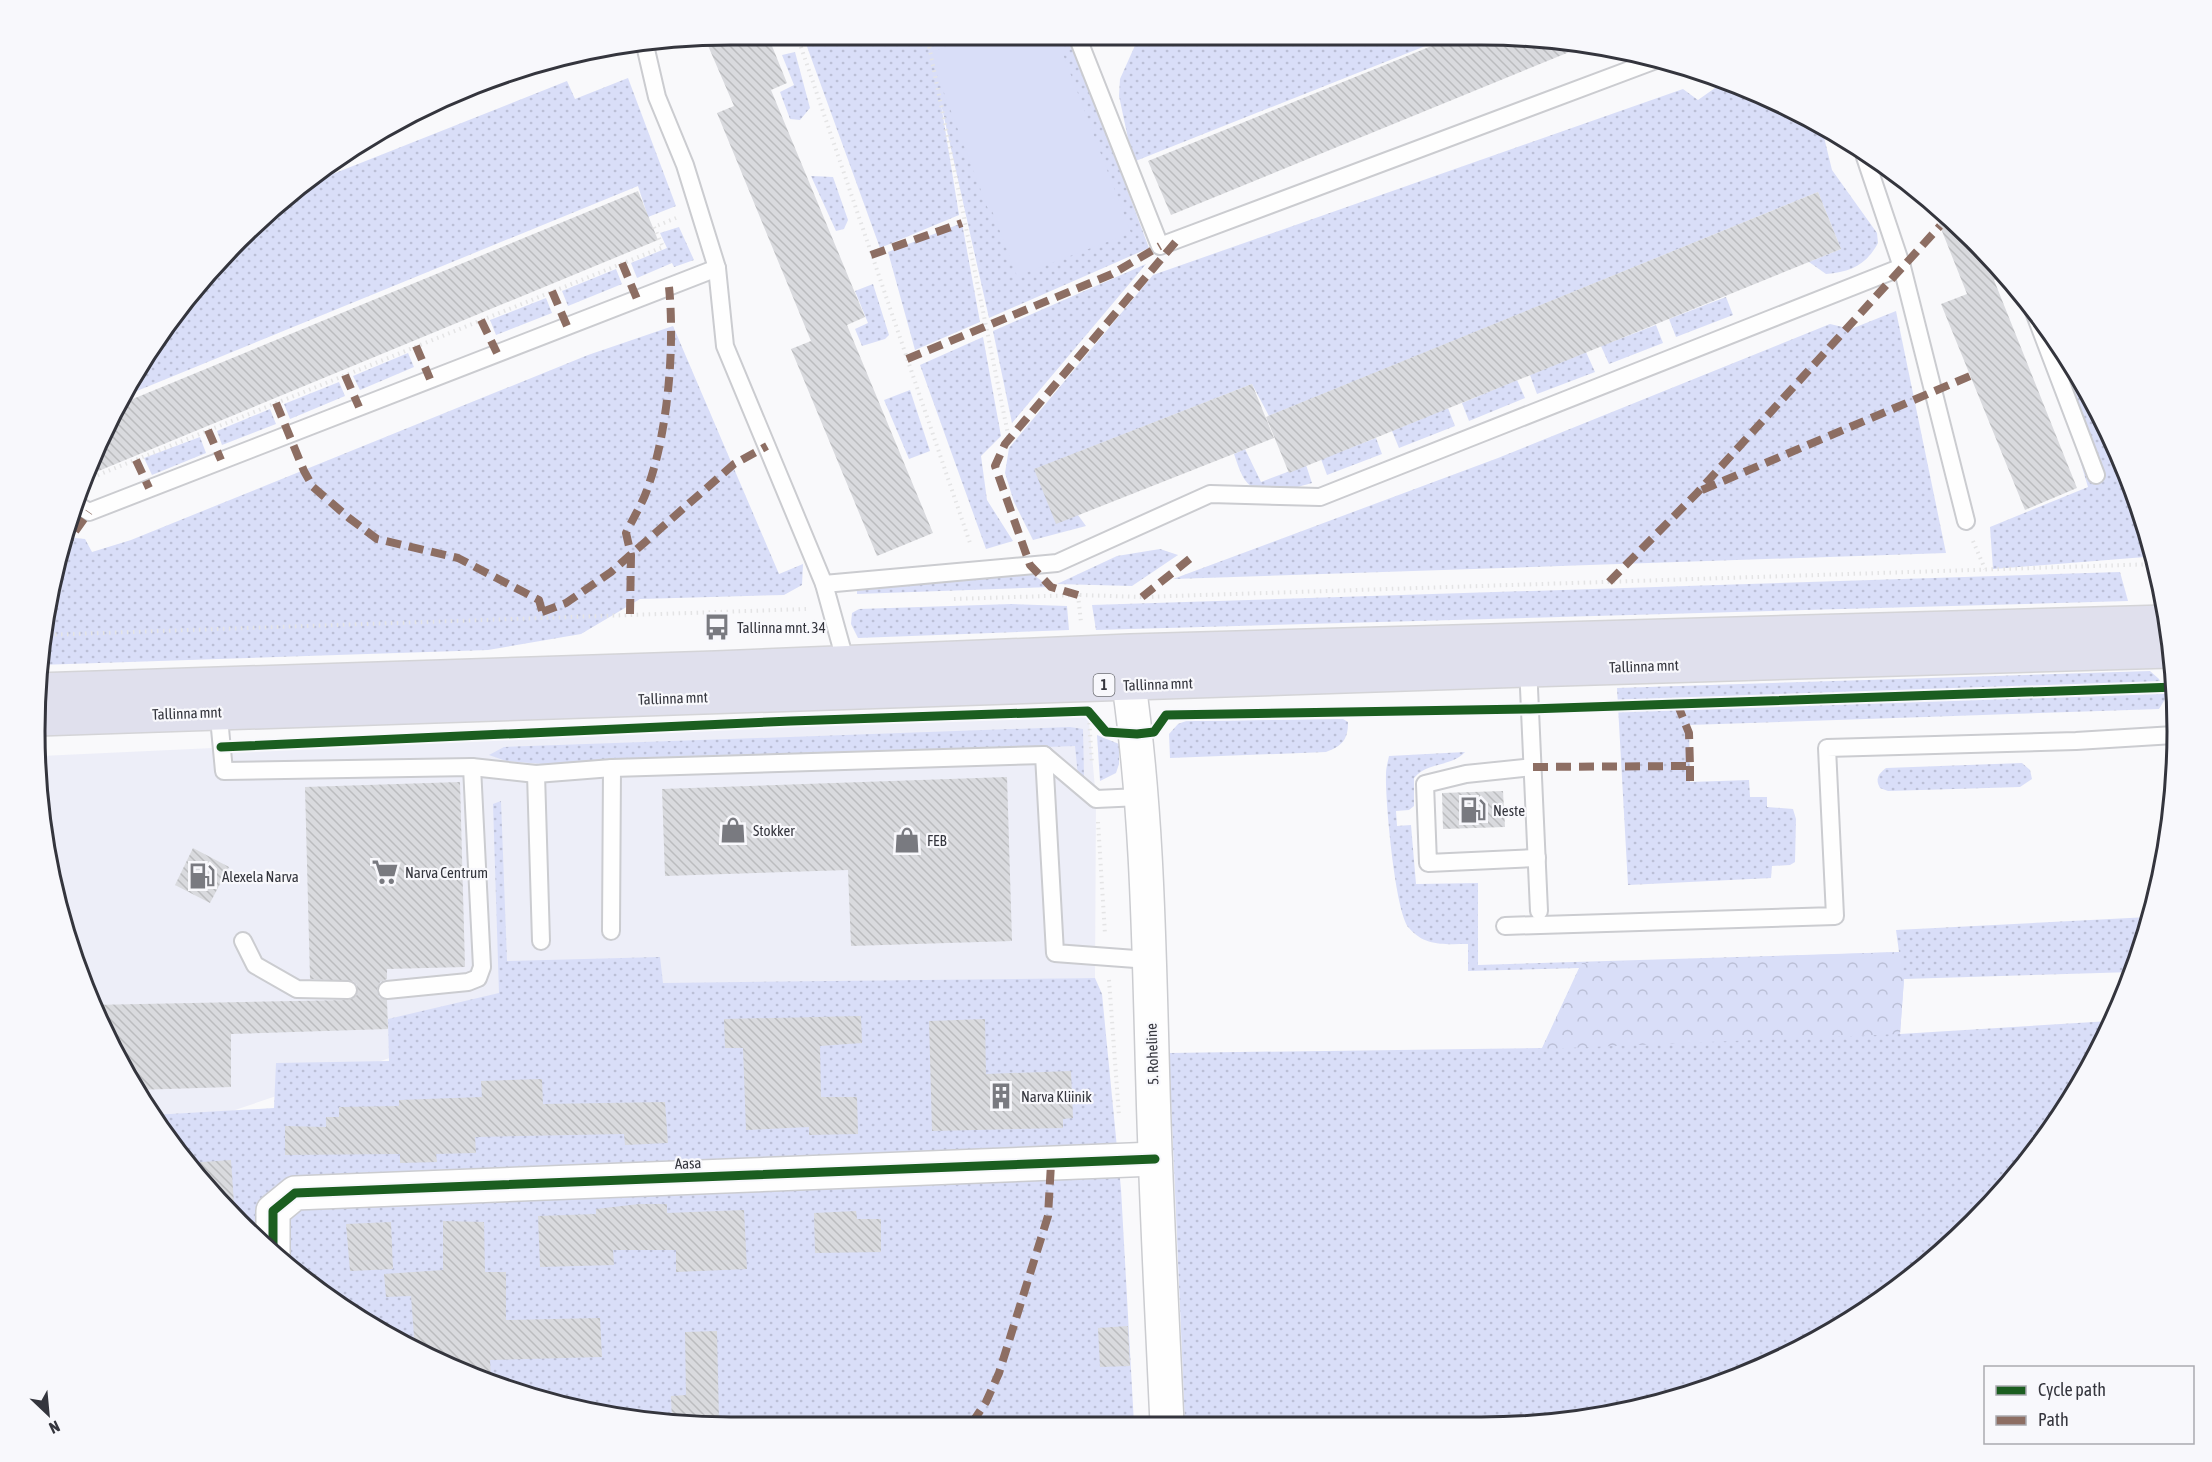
<svg xmlns="http://www.w3.org/2000/svg" width="2212" height="1462" font-family="'Asap Condensed',sans-serif">
<style>
.built{fill:#edeef8}
.grass{fill:url(#grass-dots)}
.forest{fill:url(#forest-crowns)}
.green{fill:#d9def8}
.building{fill:url(#building-back-hatch)}
.lines{fill:none;stroke-linecap:round;stroke-linejoin:round}
.lane-casing{stroke:#cbccd0;stroke-width:20}
.street-casing{stroke:#cbccd0;stroke-width:36}
.highway-casing{stroke:#d4d4d7;stroke-width:36}
.path{stroke:#e4e4e5;stroke-width:4;stroke-dasharray:1.5 4.5;stroke-linecap:butt}
.lane{stroke:#fefefe;stroke-width:16}
.street{stroke:#fefefe;stroke-width:33}
.highway{stroke:#e0e0ed;stroke-width:33}
.quiet{stroke:#8d6e63;stroke-width:8;stroke-dasharray:15 8;stroke-linecap:butt}
.cycleway-casing{stroke:#f8f8fc;stroke-width:13}
.cycleway{stroke:#1b5e20;stroke-width:9}
.labels{text-anchor:middle;dominant-baseline:central;stroke-width:4.5;stroke-linejoin:round;paint-order:stroke}
.shield{fill:#f8f8fc;stroke:#6f7076;stroke-width:1.5}
.shield-label{font-size:14px;font-weight:bold;fill:#34353d}
.poi-label{font-size:15px;fill:#34353d;stroke:#f8f8fc;text-anchor:start}
.street-label{font-size:15px;fill:#34353d;stroke:#f8f8fc}
.rim{fill:none;stroke:#34353d;stroke-width:3}
</style>
<defs>
<pattern id="grass-dots" width="8" height="8" patternUnits="userSpaceOnUse" patternTransform="scale(1.5)"><rect width="8" height="8" fill="#d9def8"/><path d="M2 2h.1M6 6h.1" fill="none" stroke="#bbbfd6" stroke-width="1.8" stroke-linecap="round"/></pattern>
<pattern id="forest-crowns" width="20" height="18" patternUnits="userSpaceOnUse" patternTransform="scale(1.5)"><rect width="20" height="18" fill="#d9def8"/><path d="M2 6a3 3 0 1 1 6 0M12 15a3 3 0 1 1 6 0" fill="none" stroke="#bbbfd6"/></pattern>
<pattern id="building-back-hatch" width="6" height="6" patternUnits="userSpaceOnUse" patternTransform="scale(1.5)"><rect width="6" height="6" fill="#d9dade"/><path d="M-1 5l2 2M0 0l6 6M5-1l2 2" fill="none" stroke="#bbbcbf"/></pattern>
</defs>
<rect width="100%" height="100%" fill="#f9f9fb"/>
<polygon class="built" points="1088,711 1096,799 1095,978 685,987 470,1031 226,1113 155,1117 128,1080 87,997 48,867 41,756 791,721"/>
<g class="grass">
<polygon points="805,41 1072,41 1149,248 989,318 941,104 959,215 880,248"/>
<polygon points="1137,41 1438,41 1133,162 1119,96 1120,79"/>
<polygon points="795,52 810,108 800,120 790,119 780,92 794,85 782,55"/>
<path d="M1718,77L1789,106L1822,129L1832,170L1877,233L1878,243C1866,265 1851,272 1826,274L1809,262L1841,249L1818,192L1269,416L1252,384L1035,469L1078,515L1086,526L1033,540L1014,502L1005,473L1009,448L1153,275L1683,89L1698,100L1715,88Z"/>
<polygon points="628,78 676,206 648,217 638,186 127,395 179,307 272,208 295,189 567,81 575,99"/>
<polygon points="811,176 833,177 848,220 844,229 836,231"/>
<polygon points="962,223 980,322 915,350 888,252"/>
<polygon points="679,227 694,260 674,267 672,263 637,278 631,263 667,248 660,233"/>
<polygon points="1146,264 1012,423 993,331"/>
<polygon points="616,269 622,284 568,306 562,291"/>
<polygon points="873,284 889,335 885,339 862,346 855,329 868,323 855,291"/>
<polygon points="1726,297 1733,315 1676,337 1669,319"/>
<polygon points="546,298 552,313 496,335 490,320"/>
<polygon points="1896,311 1946,553 1173,579 1498,458 1830,324 1851,329"/>
<polygon points="2040,317 2106,423 2149,537 2145,557 1993,569 1990,527 2088,487 2042,333"/>
<polygon points="1656,325 1663,343 1609,364 1601,346"/>
<polygon points="673,326 779,574 803,564 802,585 784,595 640,599 581,634 488,650 39,665 48,595 65,537 85,539 92,552 131,540 588,355"/>
<polygon points="983,337 1001,436 981,456 987,500 1013,541 986,549 920,365"/>
<polygon points="1586,352 1595,372 1537,394 1530,375"/>
<polygon points="408,353 414,367 360,390 353,376"/>
<polygon points="1517,380 1525,398 1469,421 1462,403"/>
<polygon points="339,382 345,396 290,419 284,404"/>
<polygon points="910,390 930,451 909,459 884,400"/>
<polygon points="1448,408 1455,426 1399,448 1392,431"/>
<polygon points="270,409 276,424 222,445 217,431"/>
<polygon points="200,437 206,453 152,475 144,458"/>
<polygon points="1376,438 1382,454 1327,475 1321,459"/>
<path d="M1245,449L1261,482L1306,465L1312,483C1293,488 1260,501 1245,480C1240,473 1237,462 1234,454Z"/>
<polygon points="1160,549 1178,555 1132,586 1057,584 1117,556"/>
<polygon points="1027,570 1050,587 857,594 857,591"/>
<polygon points="2120,572 2128,601 1096,630 1092,605"/>
<polygon points="1012,604 1067,606 1069,630 858,638 851,624 852,613 859,609"/>
<polygon points="2150,671 2159,679 2167,696 2159,709 1689,725 1690,782 1749,780 1750,797 1767,797 1767,807 1793,809 1796,819 1795,862 1790,865 1772,866 1771,878 1628,885 1617,688"/>
<path d="M1343,719L1348,722C1348,740 1342,746 1326,752L1170,758L1169,734L1178,724L1186,721Z"/>
<polygon points="1070,727 1083,729 1084,776 1078,776 1075,746 543,764 506,761 489,755 504,747"/>
<polygon points="1097,735 1119,744 1119,764 1116,773 1100,781"/>
<path d="M1465,752C1451,767 1427,762 1414,778V806L1409,810L1396,811L1397,826L1411,825L1416,884L1478,883V965L1899,952L1896,930L2149,917L2140,955L2133,972L1904,979L1900,1034L2110,1021L2084,1080L2004,1190L1905,1284L1789,1356L1661,1404L1526,1426L1185,1424L1169,1053L1542,1048L1579,968L1468,971V944C1445,944 1425,947 1409,928C1395,912 1385,798 1386,774C1386,768 1388,761 1389,756Z"/>
<path d="M2022,763L2030,770L2032,779L2020,787L1888,791L1880,788C1875,779 1878,774 1886,768Z"/>
<polygon points="501,801 507,961 660,957 663,983 1095,978 1102,994 1121,1189 1134,1424 640,1421 550,1404 423,1356 272,1254 207,1190 153,1115 274,1108 276,1063 389,1061 388,1019 499,993 493,804"/>
</g>
<polygon class="forest" points="1900,952 1904,979 1900,1034 1542,1049 1582,963"/>
<polygon class="green" points="963,41 1058,41 1131,233 1017,276 991,208 988,209 929,53"/>
<g class="building">
<polygon points="706,41 770,41 787,83 771,90 865,317 847,325 933,533 877,556 791,349 811,341 717,113 734,106"/>
<polygon points="1444,41 1572,41 1589,44 1171,215 1148,161"/>
<polygon points="638,191 658,240 84,477 87,465 123,403"/>
<polygon points="1818,192 1841,249 1289,473 1266,417"/>
<polygon points="1930,201 1940,208 2004,276 1994,280 2077,488 2025,510 1941,304 1967,294"/>
<polygon points="1252,384 1274,438 1056,524 1034,469"/>
<polygon points="1007,777 1012,941 851,946 848,870 665,876 662,789"/>
<polygon points="460,782 465,967 387,969 387,979 380,982 377,990 379,997 387,1000 388,1029 231,1034 231,1087 135,1090 91,1005 348,1000 357,995 357,985 353,981 310,979 305,787"/>
<polygon points="1503,791 1505,827 1443,829 1442,793"/>
<polygon points="193,848 229,867 210,903 175,885"/>
<polygon points="861,1016 862,1043 820,1046 821,1097 857,1097 858,1134 809,1135 809,1127 746,1130 743,1048 725,1048 724,1019"/>
<polygon points="985,1019 986,1074 1071,1071 1073,1118 1063,1119 1063,1128 932,1131 929,1021"/>
<polygon points="542,1079 543,1104 665,1102 668,1143 625,1145 624,1134 475,1137 476,1153 436,1154 437,1162 400,1163 400,1154 285,1155 285,1126 326,1127 326,1117 339,1117 339,1107 399,1106 399,1100 482,1097 481,1081"/>
<polygon points="231,1160 235,1218 207,1190 188,1163"/>
<polygon points="639,1204 667,1204 667,1213 744,1210 747,1269 676,1272 676,1250 613,1250 614,1265 540,1267 538,1216 596,1214 596,1209"/>
<polygon points="856,1211 857,1219 881,1219 881,1252 815,1253 814,1213"/>
<polygon points="443,1221 484,1222 485,1272 506,1272 506,1320 600,1318 602,1357 490,1360 491,1381 415,1350 411,1296 386,1297 384,1274 443,1270"/>
<polygon points="391,1222 393,1269 350,1271 346,1224"/>
<polygon points="1128,1326 1130,1366 1100,1367 1098,1328"/>
<polygon points="717,1331 719,1422 672,1422 671,1396 686,1395 685,1332"/>
</g>
<g class="lines">
<g class="lane-casing">
<g id="lane">
<polyline points="644,41 657,97 685,165 717,268 725,346 824,584 847,667"/>
<polyline points="1079,41 1160,246 1656,60"/>
<polyline points="1865,157 1902,267 1966,521"/>
<polyline points="2031,304 2096,475"/>
<polyline points="76,504 89,512 717,268"/>
<polyline points="824,584 1057,563 1210,494 1320,497 1902,267"/>
<polyline points="1528,666 1539,911"/>
<polyline points="218,707 224,771 472,767 536,774 612,768 1044,755 1096,799 1140,797"/>
<polyline points="1044,755 1055,953 1149,960"/>
<polyline points="1533,767 1466,774 1425,784 1428,863 1537,858"/>
<polyline points="536,774 541,941"/>
<polyline points="1505,926 1835,916 1827,748 2076,741 2174,735"/>
<polyline points="611,931 612,768"/>
<polyline points="243,941 255,965 297,989 348,990"/>
<polyline points="387,990 468,982 478,978 482,967 472,767"/>
</g>
</g>
<g class="street-casing">
<g id="street">
<path d="M1129,685C1148,818 1149,954 1153,1088C1156,1200 1162,1312 1167,1424"/>
<polyline points="273,1255 273,1211 295,1193 1155,1159"/>
</g>
</g>
<g class="highway-casing">
<g id="highway">
<polyline points="36,690 716,668 1130,651 2166,622"/>
<polyline points="38,719 1527,670 2170,651"/>
</g>
</g>
<g class="path">
<polyline points="799,41 971,546"/>
<polyline points="928,41 1009,439"/>
<polyline points="85,472 88,479 663,247 654,227 676,218"/>
<polyline points="1973,541 1985,569"/>
<polyline points="1078,595 1081,622"/>
<polyline points="954,599 1078,595 1142,597 2156,564"/>
<polyline points="43,635 806,609"/>
<polyline points="1335,712 1343,711"/>
<polyline points="1089,717 1092,764"/>
<polyline points="1098,822 1105,934"/>
<polyline points="1109,980 1119,1116"/>
</g>
<use href="#lane" class="lane"/>
<use href="#street" class="street"/>
<use href="#highway" class="highway"/>
<g class="quiet">
<polyline points="871,255 962,223"/>
<polyline points="622,263 637,299"/>
<polyline points="552,291 567,326"/>
<polyline points="481,320 497,353"/>
<polyline points="416,346 430,379"/>
<polyline points="907,359 1112,274 1160,246"/>
<polyline points="345,375 359,407"/>
<polyline points="276,403 304,471 313,487 349,518 377,539 458,558 539,600 544,618"/>
<polyline points="208,430 221,460"/>
<polyline points="136,460 149,488"/>
<polyline points="1702,490 1970,376"/>
<polyline points="62,550 89,512"/>
<polyline points="1609,582 1697,493 1940,226"/>
<polyline points="1078,595 1051,587 1030,565 995,466 1005,444 1178,239"/>
<polyline points="1142,597 1192,557"/>
<polyline points="542,612 566,603 611,572 734,464 767,446"/>
<path d="M630,614L631,555L626,533C633,518 643,503 648,487C668,431 675,346 669,287"/>
<polyline points="1690,766 1690,782"/>
<polyline points="1533,767 1690,766 1689,733 1677,703"/>
<polyline points="972,1423 986,1402 999,1373 1048,1216 1051,1164"/>
</g>
<g class="cycleway-casing">
<g id="cycleway">
<polyline points="221,747 791,721 1088,711 1106,732 1137,734 1154,732 1166,715 1530,709 2176,687"/>
<polyline points="273,1255 273,1211 295,1193 1155,1159"/>
</g>
</g>
<use href="#cycleway" class="cycleway"/>
</g>
<defs>
<g id="bus-bare" transform="scale(2.07)"><path d="M-5-6H5V4H4V6H2V4H-2V6H-4V4H-5ZM-3.5-4V0h7V-4ZM-3.5 1.2v1.5H-2V1.2ZM2 1.2v1.5H3.5V1.2Z" fill="#797a80" stroke="#f8f8fc" stroke-width="2.5" paint-order="stroke"/></g>
<g id="fuel-bare" transform="scale(2.07)"><path d="M-5.5-6h7V0h2V4h1.3V-2.5L3-4.5l.8-.8L6-3V5H2.5V1h-1V6h-7ZM-4.2-4.7v3.2H.2V-4.7Z" fill="#797a80" stroke="#f8f8fc" stroke-width="2.5" paint-order="stroke"/></g>
<g id="shop-bare" transform="scale(2.07)"><path d="M-5-2.5h2.3a2.7 3.5 0 0 1 5.4 0H5L5.5 6h-11ZM-1.5-2.5h3a1.5 2.3 0 0 0-3 0Z" fill="#797a80" stroke="#f8f8fc" stroke-width="2.5" paint-order="stroke"/></g>
<g id="supermarket-bare" transform="scale(2.07)"><path d="M-6-5.5h2.5l.6 2H6L4.5 2H-2.5L-4.4-4H-6ZM-1.5 3.2a1.3 1.3 0 1 0 .1 0ZM3 3.2a1.3 1.3 0 1 0 .1 0Z" fill="#797a80" stroke="#f8f8fc" stroke-width="2.5" paint-order="stroke"/></g>
<g id="building-bare" transform="scale(2.07)"><path d="M-4-6H4V6H1V3H-1V6H-4ZM-2.5-4.3h1.7v1.8h-1.7ZM.8-4.3h1.7v1.8H.8ZM-2.5-1h1.7V.8h-1.7ZM.8-1h1.7V.8H.8Z" fill="#797a80" stroke="#f8f8fc" stroke-width="2.5" paint-order="stroke"/></g>
</defs>
<g fill-rule="evenodd">
<use href="#bus-bare" x="717" y="627"/>
<use href="#fuel-bare" x="1473" y="810"/>
<use href="#shop-bare" x="733" y="830"/>
<use href="#shop-bare" x="907" y="840"/>
<use href="#supermarket-bare" x="385" y="872"/>
<use href="#fuel-bare" x="202" y="876"/>
<use href="#building-bare" x="1001" y="1096"/>
</g>
<g class="labels">
<rect class="shield" x="1093.5" y="674" width="21" height="22" rx="4.5"/>
<g class="shield-label">
<text x="1104" y="685">1</text>
</g>
<g class="poi-label">
<text x="737" y="627">Tallinna mnt. 34</text>
<text x="1493" y="810">Neste</text>
<text x="753" y="830">Stokker</text>
<text x="927" y="840">FEB</text>
<text x="405" y="872">Narva Centrum</text>
<text x="222" y="876">Alexela Narva</text>
<text x="1021" y="1096">Narva Kliinik</text>
</g>
<g class="street-label">
<text transform="translate(1644 666) rotate(-2)">Tallinna mnt</text>
<text transform="translate(1158 684) rotate(-2)">Tallinna mnt</text>
<text transform="translate(673 698) rotate(-2)">Tallinna mnt</text>
<text transform="translate(187 713) rotate(-2)">Tallinna mnt</text>
<text transform="translate(1152 1054) rotate(-92)">5. Roheline</text>
<text transform="translate(688 1163) rotate(-2)">Aasa</text>
</g>
</g>
<path d="M0 0H2212V1462H0ZM731 45H1481A686 686 0 0 1 2167 731V731A686 686 0 0 1 1481 1417H731A686 686 0 0 1 45 731V731A686 686 0 0 1 731 45Z" fill="#f8f8fc" fill-rule="evenodd"/>
<path class="rim" d="M731 45H1481A686 686 0 0 1 2167 731V731A686 686 0 0 1 1481 1417H731A686 686 0 0 1 45 731V731A686 686 0 0 1 731 45Z"/>
<rect x="1984" y="1366" width="210" height="78" fill="#f8f8fc" stroke="#aaaab0" stroke-width="1.5"/>
<rect x="1996" y="1386" width="30" height="9" fill="#1b5e20" stroke="#aaaab0" stroke-width="1.5"/>
<text x="2038" y="1396" font-size="18" fill="#34353d">Cycle path</text>
<rect x="1996" y="1416" width="30" height="9" fill="#8d6e63" stroke="#aaaab0" stroke-width="1.5"/>
<text x="2038" y="1426" font-size="18" fill="#34353d">Path</text>
<g transform="translate(48 1414) rotate(154)" stroke="#f8f8fc" stroke-width="4.5" paint-order="stroke">
<path d="M0-4.5L10 22L0 15L-10 22Z" fill="#34353d"/>
<text y="-9" font-size="16" font-weight="bold" text-anchor="middle" fill="#34353d">N</text>
</g>
</svg>
